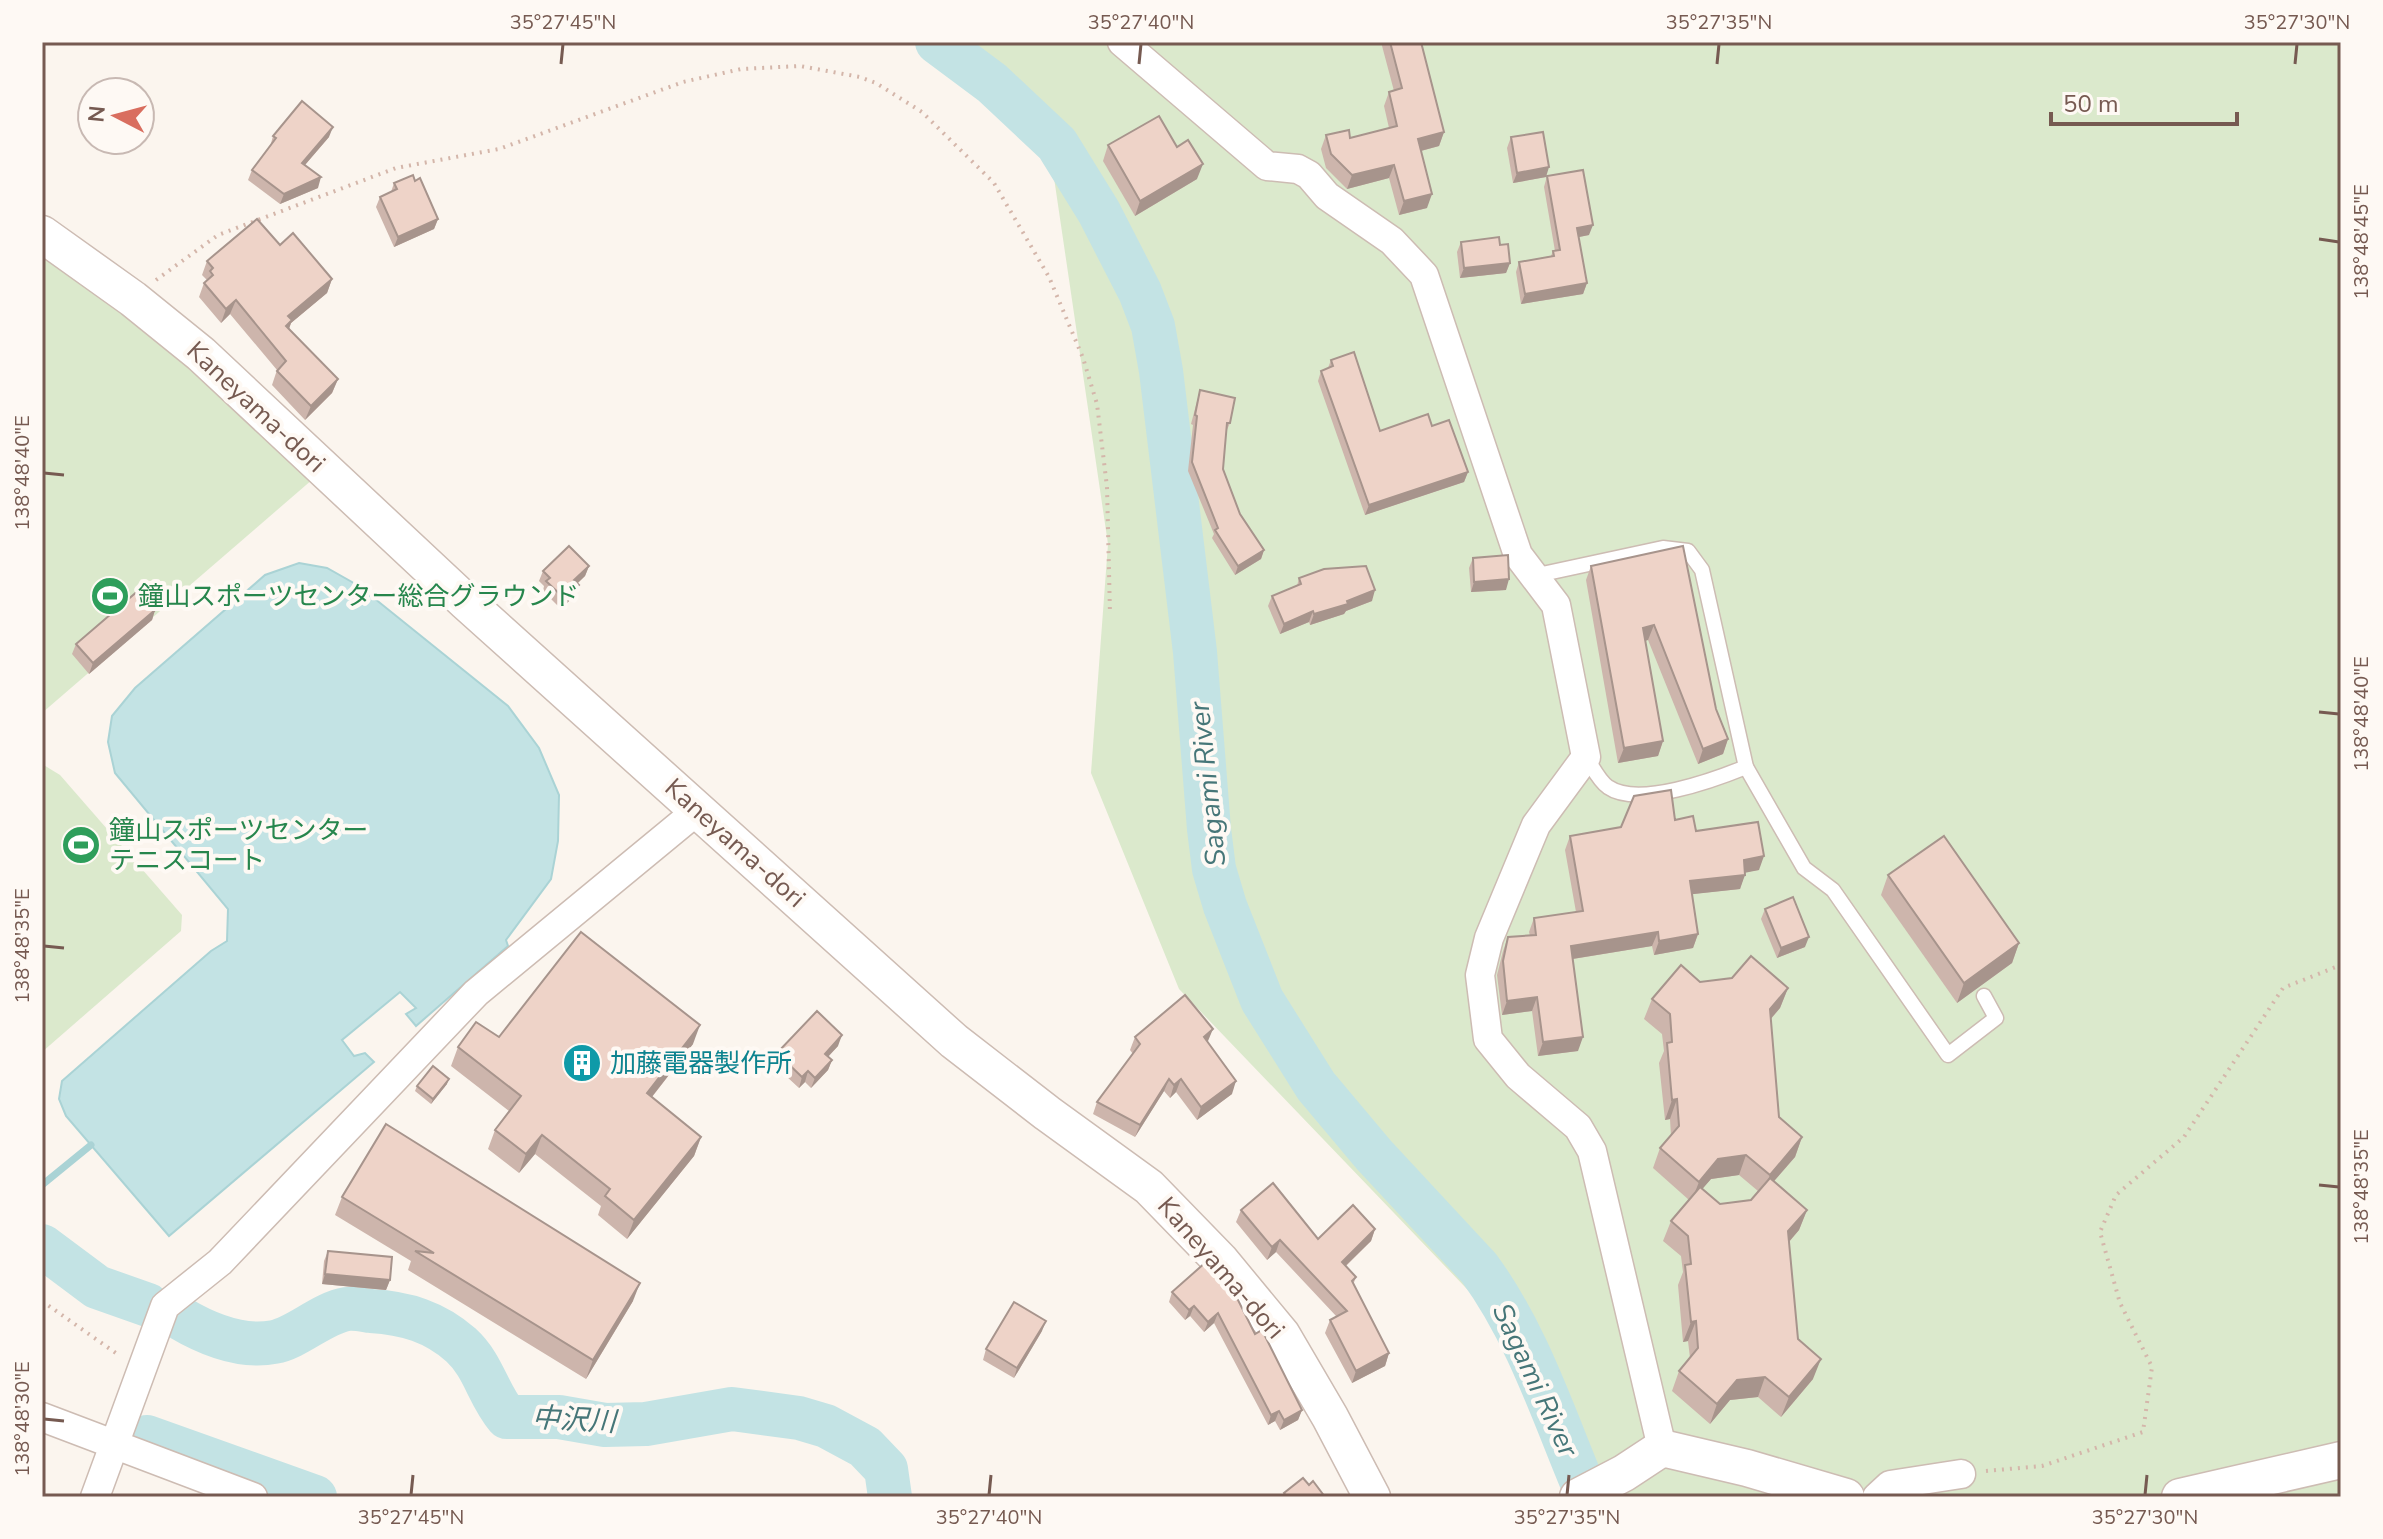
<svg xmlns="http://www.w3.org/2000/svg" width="2383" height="1539" font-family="'Nunito Sans','Noto Sans JP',sans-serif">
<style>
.green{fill:#dbe9cc}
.water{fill:#c3e3e4;stroke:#aad3d5;stroke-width:2}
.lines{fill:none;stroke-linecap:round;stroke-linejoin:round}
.stream{stroke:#aad3d5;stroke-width:7}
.river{stroke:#c3e3e4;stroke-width:44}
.service-casing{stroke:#cdbcb3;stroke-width:17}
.minor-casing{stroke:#cdbcb3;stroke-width:31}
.tertiary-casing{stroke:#cdbcb3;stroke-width:39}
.path{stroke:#d4b6aa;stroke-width:4;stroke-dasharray:2 6;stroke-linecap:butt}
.service{stroke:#fff;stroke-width:14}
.minor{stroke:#fff;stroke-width:28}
.tertiary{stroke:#fff;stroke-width:36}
.wall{fill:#cdb5ac;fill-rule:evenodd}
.shaded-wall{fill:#a7948c}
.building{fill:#eed3c8;stroke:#a7948c;stroke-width:2}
.ticks{fill:none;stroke:#765a51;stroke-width:3}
.labels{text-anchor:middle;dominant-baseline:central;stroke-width:8;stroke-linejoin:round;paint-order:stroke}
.street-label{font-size:26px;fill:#765a51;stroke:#fef9f4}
.leisure-label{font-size:26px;fill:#27864d;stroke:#fef9f4;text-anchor:start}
.culture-label{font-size:26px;fill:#0d838f;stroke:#fef9f4;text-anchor:start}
.water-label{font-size:28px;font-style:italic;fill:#467678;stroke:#fef9f4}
.neatline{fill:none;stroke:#765a51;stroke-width:3}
.ticks-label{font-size:20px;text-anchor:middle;fill:#765a51}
</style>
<rect width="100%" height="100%" fill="#fbf5ee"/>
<g class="green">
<polygon points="975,42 2341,42 2341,1497 1601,1497 1537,1362 1179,989 1091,773 1108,544 1053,171"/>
<polygon points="42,253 147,331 313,479 42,713"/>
<polygon points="42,764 60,775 182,915 181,931 42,1052"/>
</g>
<polygon class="water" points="299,563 327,568 359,586 508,706 539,748 559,795 558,841 551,879 506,940 508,946 416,1026 406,1014 416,1008 400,992 342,1040 354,1056 365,1053 374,1062 169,1236 66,1116 59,1099 62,1081 211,951 227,941 228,909 115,773 108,742 112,716 135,688 265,575"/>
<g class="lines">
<polyline class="stream" points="42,1185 91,1145"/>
<g class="river">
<path d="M937,42L992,83L1057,144L1099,212L1140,292L1153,326L1161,371L1195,652L1209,829L1214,869L1225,906L1262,1000L1316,1086L1374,1155L1479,1268C1529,1336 1555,1420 1588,1497"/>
<polyline points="42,1246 97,1287 148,1305"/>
<path d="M180,1318C207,1334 242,1348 274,1342C297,1338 322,1313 347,1309C354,1308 364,1310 371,1311C406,1313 435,1322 461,1345C484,1366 488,1395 507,1417H559L605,1425L646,1424L732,1409L799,1418L826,1426L865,1447L886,1469L890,1497"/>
<polyline points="136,1441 147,1437 315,1497"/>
</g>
<g class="service-casing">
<g id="service">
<polyline points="1533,576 1663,548 1688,551 1702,570 1746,767 1804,868 1833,890 1948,1055 1996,1018 1984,996"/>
<path d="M1586,757C1592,766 1599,781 1608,787C1638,808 1714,780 1746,767"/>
</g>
</g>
<g class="minor-casing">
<g id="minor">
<polyline points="1122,42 1267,166 1298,169 1309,175 1327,196 1392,241 1424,275 1518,555 1556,605 1586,757 1536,825 1489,938 1480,975 1488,1039 1518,1076 1578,1127 1592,1151 1662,1448"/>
<polyline points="42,1417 253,1497"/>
<polyline points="95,1497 165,1306 220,1262 476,993 698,810"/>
<polyline points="1877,1497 1890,1485 1961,1474"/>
</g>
</g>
<g class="tertiary-casing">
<g id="tertiary">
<polyline points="42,234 133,299 201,354 466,602 954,1041 1047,1113 1149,1187 1220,1260 1282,1335 1330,1417 1372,1497"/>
<polyline points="1578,1497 1624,1473 1662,1448 1747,1468 1846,1497"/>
<polyline points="2180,1497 2341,1460"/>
</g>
</g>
<g class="path">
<polyline points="156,280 218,235 396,168 499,149 683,82 741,69 800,66 860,77 876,83 922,112 994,183 1049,277 1083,358 1097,404 1107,487 1110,614"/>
<polyline points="42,1301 120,1356"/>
<polyline points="1986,1471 2042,1466 2143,1432 2152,1367 2120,1303 2100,1232 2116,1195 2184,1137 2283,988 2341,965"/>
</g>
<use href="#service" class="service"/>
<use href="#minor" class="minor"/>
<use href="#tertiary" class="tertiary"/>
</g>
<g class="wall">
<polygon points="1381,42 1421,42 1444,132 1439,146 1421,151 1427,208 1399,215 1389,178 1347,189 1326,168 1321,149 1326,135 1350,138 1389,128 1384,106 1389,92 1394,91"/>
<polygon points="273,136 329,137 305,165 318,188 280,204 248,180 252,170 270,147"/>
<polygon points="1511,137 1546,177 1513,183 1507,148"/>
<polygon points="1108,145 1177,147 1197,179 1135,216 1103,161"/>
<polygon points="1547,176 1589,235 1579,237 1587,283 1583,294 1521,304 1516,272 1519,262 1551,256 1553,251 1555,251 1544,187"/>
<polygon points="415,181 438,219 434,229 394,247 376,207 380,197 391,192 394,183"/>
<polygon points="1461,242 1500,245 1510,263 1506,273 1460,278 1457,252"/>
<polygon points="280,245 332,279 327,293 291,323 289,329 338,379 332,393 305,420 272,385 277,370 230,314 221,323 199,297 204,283 207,280 202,275 207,261"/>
<polygon points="1331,360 1380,431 1432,426 1468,472 1464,482 1365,515 1318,381 1321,371 1328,368"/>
<polygon points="1200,390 1230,423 1226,432 1223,469 1240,514 1264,550 1261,559 1235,575 1212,538 1214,534 1188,471 1193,425 1191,424"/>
<polygon points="1683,546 1716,709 1728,739 1723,754 1698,764 1648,640 1645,641 1663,741 1658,756 1618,763 1586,580 1591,566"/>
<polygon points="1473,558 1506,590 1471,592 1469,568"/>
<polygon points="589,566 585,576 578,583 575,595 561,609 543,591 544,586 539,581 543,571"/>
<polygon points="1299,578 1372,601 1346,611 1344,614 1310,625 1309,622 1280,634 1268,606 1272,596 1297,586"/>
<polygon points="155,610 152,620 89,674 72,654 76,644"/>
<polygon points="1675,820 1759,870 1745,872 1740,889 1692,894 1698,934 1693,948 1654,955 1652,946 1573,959 1578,1051 1538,1056 1532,1011 1502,1015 1497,975 1503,951 1508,937 1530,936 1529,932 1534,918 1576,912 1565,850 1570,836"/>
<polygon points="1888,875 2019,943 2012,963 1957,1003 1881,895"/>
<polygon points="1765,909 1805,947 1777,958 1761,919"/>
<path d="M1700,982L1788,988L1780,1008L1770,1020L1779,1117L1802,1137L1795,1157L1774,1181L1807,1210L1799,1230L1789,1242L1798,1339L1813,1379L1781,1417L1758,1397L1730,1400L1710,1424L1672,1391L1679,1371L1690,1358L1688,1341L1683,1342L1678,1285L1683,1272L1681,1256L1663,1241L1671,1221L1689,1200L1653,1168L1660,1148L1671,1136L1670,1119L1665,1120L1659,1063L1664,1051L1662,1034L1644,1019L1652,999ZM1739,1175L1758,1191L1751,1200L1720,1204L1702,1189L1711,1179Z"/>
<polygon points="499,1037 693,1044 652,1097 701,1137 694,1156 627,1239 598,1215 601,1206 535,1154 519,1173 488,1149 495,1130 509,1111 451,1066 458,1047"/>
<polygon points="1135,1037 1208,1041 1208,1042 1232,1094 1197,1120 1176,1092 1170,1098 1164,1091 1135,1137 1093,1114 1097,1102 1133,1054 1130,1050"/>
<polygon points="838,1046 828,1057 832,1060 828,1070 811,1088 805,1082 799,1088 773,1064 777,1053"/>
<polygon points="447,1084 431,1104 415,1091 417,1086"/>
<polygon points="342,1197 633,1301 586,1379 408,1270 411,1261 335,1215"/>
<polygon points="1241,1210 1318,1239 1375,1229 1371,1241 1346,1266 1356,1277 1353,1285 1389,1353 1385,1366 1352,1383 1325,1333 1330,1320 1337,1317 1276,1252 1267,1260 1236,1222"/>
<polygon points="328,1251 390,1280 386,1290 322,1284 324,1261"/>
<polygon points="1206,1262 1255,1334 1302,1410 1298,1420 1280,1430 1275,1421 1268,1425 1214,1323 1204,1332 1190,1316 1185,1320 1169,1302 1172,1292"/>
<polygon points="1042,1331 1014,1378 983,1360 986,1349"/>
</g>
<g class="shaded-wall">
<polygon points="333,127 329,137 298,173 302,163"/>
<polygon points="1444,132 1439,146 1413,153 1418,139"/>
<polygon points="1203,164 1197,179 1135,216 1140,201"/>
<polygon points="1394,165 1389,178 1347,189 1352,175"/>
<polygon points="1549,167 1546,177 1513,183 1517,173"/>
<polygon points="321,177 318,188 280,204 284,194"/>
<polygon points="1432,194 1427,208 1399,215 1404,201"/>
<polygon points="438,219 434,229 394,247 398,237"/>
<polygon points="1593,225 1589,235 1574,238 1577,228"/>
<polygon points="1510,263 1506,273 1460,278 1464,268"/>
<polygon points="332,279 327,293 291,323 287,334 280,340 288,316"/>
<polygon points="1587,283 1583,294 1521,304 1525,294"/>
<polygon points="236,300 230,314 221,323 226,309"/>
<polygon points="338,379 332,393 305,420 311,406"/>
<polygon points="1468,472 1464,482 1365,515 1369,505"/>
<polygon points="1264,550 1261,559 1235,575 1238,566"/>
<polygon points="589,566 585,576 570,590 574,580"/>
<polygon points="1509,579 1506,590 1471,592 1474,582"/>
<polygon points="579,585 575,595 561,609 565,599"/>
<polygon points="1375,590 1372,601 1346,611 1344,614 1310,625 1314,614"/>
<polygon points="155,610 152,620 89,674 93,663"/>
<polygon points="1313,611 1309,622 1280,634 1284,624"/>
<polygon points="1654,625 1648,640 1637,643 1643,628"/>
<polygon points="1728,739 1723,754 1698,764 1703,749"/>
<polygon points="1663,741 1658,756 1618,763 1624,748"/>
<polygon points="1764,856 1759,870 1739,874 1744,860"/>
<polygon points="1745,875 1740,889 1685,895 1690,881"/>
<polygon points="1658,932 1652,946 1566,960 1571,946"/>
<polygon points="1698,934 1693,948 1654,955 1659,941"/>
<polygon points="1809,937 1805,947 1777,958 1781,948"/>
<polygon points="2019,943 2012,963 1957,1003 1964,983"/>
<polygon points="1788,988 1780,1008 1762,1029 1770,1009"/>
<polygon points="1537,997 1532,1011 1502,1015 1507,1001"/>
<polygon points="700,1025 693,1044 640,1112 647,1093"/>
<polygon points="1213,1029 1208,1041 1199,1049 1204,1037"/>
<polygon points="842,1035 838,1046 821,1064 825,1054"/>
<polygon points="1583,1037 1578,1051 1538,1056 1543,1042"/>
<polygon points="832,1060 828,1070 811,1088 815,1078"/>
<polygon points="808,1071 805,1082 799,1088 802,1077"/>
<polygon points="449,1079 447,1084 431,1104 433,1099"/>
<polygon points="1169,1079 1164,1091 1135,1137 1140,1125"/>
<polygon points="1181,1079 1176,1092 1170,1098 1174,1085"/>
<polygon points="1236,1081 1232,1094 1197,1120 1201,1107"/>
<polygon points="1677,1099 1670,1119 1665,1120 1672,1100"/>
<polygon points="542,1135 535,1154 519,1173 526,1154"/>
<polygon points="701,1137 694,1156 627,1239 634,1220"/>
<polygon points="1802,1137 1795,1157 1762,1195 1770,1175"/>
<polygon points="1746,1155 1739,1175 1711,1179 1691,1202 1699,1182 1718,1159"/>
<polygon points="1807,1210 1799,1230 1781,1251 1788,1231"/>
<polygon points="1375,1229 1371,1241 1337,1274 1342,1262"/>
<polygon points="1280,1240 1276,1252 1267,1260 1272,1247"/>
<polygon points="325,1274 390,1280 386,1290 322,1284"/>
<polygon points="640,1283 633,1301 586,1379 593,1360"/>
<polygon points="1194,1306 1190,1316 1185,1320 1189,1310"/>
<polygon points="1218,1313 1214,1323 1204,1332 1208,1322"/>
<polygon points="1046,1321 1042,1331 1014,1378 1017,1368"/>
<polygon points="1696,1321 1688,1341 1683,1342 1691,1322"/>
<polygon points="1389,1353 1385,1366 1352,1383 1356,1371"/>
<polygon points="1821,1359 1813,1379 1781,1417 1789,1397"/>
<polygon points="1765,1377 1758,1397 1730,1400 1710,1424 1717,1404 1737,1380"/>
<polygon points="1302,1410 1298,1420 1280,1430 1284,1420"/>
<polygon points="1279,1411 1275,1421 1268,1425 1271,1415"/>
</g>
<g class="building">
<polygon points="1390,42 1421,42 1444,132 1418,139 1432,194 1404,201 1394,165 1352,175 1331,154 1326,135 1349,130 1350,138 1397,126 1389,92 1402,88"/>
<polygon points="302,101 333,127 302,163 321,177 284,194 252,170 276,138 273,136"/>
<polygon points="1159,116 1177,147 1188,140 1203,164 1140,201 1108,145"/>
<polygon points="1543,132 1549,167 1517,173 1511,137"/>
<polygon points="1583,170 1593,225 1577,228 1587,283 1525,294 1519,262 1554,256 1553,251 1560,250 1547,176"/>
<polygon points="413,175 415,181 420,178 438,219 398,237 380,197 397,189 394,183"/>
<polygon points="257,219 280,245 293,233 332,279 288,316 292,320 286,326 338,379 311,406 277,371 286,361 236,300 226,309 204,283 213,275 210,271 213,268 207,261"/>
<polygon points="1499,237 1500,245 1508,244 1510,263 1464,268 1461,242"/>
<polygon points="1354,352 1380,431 1428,414 1432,426 1449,420 1468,472 1369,505 1321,371 1333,366 1331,360"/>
<polygon points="1200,390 1235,398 1230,423 1227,423 1223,469 1240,514 1264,550 1238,566 1215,530 1218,528 1192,462 1197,416 1195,415"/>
<polygon points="569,546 589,566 574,580 579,585 565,599 546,581 550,578 543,571"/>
<polygon points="1683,546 1716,709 1728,739 1703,749 1654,625 1643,628 1663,741 1624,748 1591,566"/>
<polygon points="1508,555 1509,579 1474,582 1473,558"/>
<polygon points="1366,566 1375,590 1347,601 1348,604 1314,614 1313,611 1284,624 1272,596 1301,584 1299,578 1324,569"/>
<polygon points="139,590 155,610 93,663 76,644"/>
<polygon points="1671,790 1675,820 1693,816 1696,831 1758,822 1764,856 1744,860 1745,875 1690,881 1698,934 1659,941 1658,932 1571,946 1583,1037 1543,1042 1537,997 1507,1001 1503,961 1508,937 1536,935 1534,918 1583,911 1570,836 1621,827 1634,796"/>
<polygon points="1944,836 2019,943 1964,983 1888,875"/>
<polygon points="1793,897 1809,937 1781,948 1765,909"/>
<polygon points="581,932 700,1025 647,1093 701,1137 634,1220 605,1196 610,1189 542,1135 526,1154 495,1130 521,1096 458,1047 476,1022 499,1037"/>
<polygon points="1751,956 1788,988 1770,1009 1779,1117 1802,1137 1770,1175 1746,1155 1718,1159 1699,1182 1660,1148 1679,1126 1677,1099 1672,1100 1667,1043 1672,1042 1670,1014 1652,999 1681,965 1700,982 1732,978"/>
<polygon points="1185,995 1213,1029 1204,1037 1236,1081 1201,1107 1181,1079 1174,1085 1169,1079 1140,1125 1097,1102 1140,1044 1135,1037"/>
<polygon points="817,1011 842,1035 825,1054 832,1060 815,1078 808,1071 802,1077 777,1053"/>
<polygon points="433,1066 449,1079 433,1099 417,1086"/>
<polygon points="386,1124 640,1283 593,1360 415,1251 434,1253 342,1197"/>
<polygon points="1770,1178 1807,1210 1788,1231 1798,1339 1821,1359 1789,1397 1765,1377 1737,1380 1717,1404 1679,1371 1698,1348 1696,1321 1691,1322 1685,1265 1691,1264 1688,1236 1671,1221 1700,1187 1720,1204 1751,1200"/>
<polygon points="1273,1183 1318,1239 1353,1205 1375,1229 1342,1262 1356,1277 1352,1281 1389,1353 1356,1371 1330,1320 1347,1311 1280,1240 1272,1247 1241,1210"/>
<polygon points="328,1251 392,1257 390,1280 325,1274"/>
<polygon points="1206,1262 1238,1300 1255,1334 1262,1330 1302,1410 1284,1420 1279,1411 1271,1415 1218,1313 1208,1322 1194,1306 1189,1310 1172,1292"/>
<polygon points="1014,1302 1046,1321 1017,1368 986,1349"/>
<polygon points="1303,1478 1309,1485 1313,1481 1325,1497 1287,1497 1284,1493"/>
</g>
<path class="ticks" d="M561,64L563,44M1139,64L1141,44M1717,64L1719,44M2295,64L2297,44M2319,239L2339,242M44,473L64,475M2319,712L2339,714M44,946L64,948M2319,1185L2339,1187M44,1419L64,1421M411,1495L413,1475M989,1495L991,1475M1567,1495L1569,1475M2145,1495L2147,1475"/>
<defs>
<g id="stadium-disc" transform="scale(2)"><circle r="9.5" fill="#2e9e5b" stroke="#fef9f4"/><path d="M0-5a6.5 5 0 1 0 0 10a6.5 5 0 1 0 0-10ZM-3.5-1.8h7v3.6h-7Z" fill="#fff"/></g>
<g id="building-disc" transform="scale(2)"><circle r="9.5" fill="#0f9aa8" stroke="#fef9f4"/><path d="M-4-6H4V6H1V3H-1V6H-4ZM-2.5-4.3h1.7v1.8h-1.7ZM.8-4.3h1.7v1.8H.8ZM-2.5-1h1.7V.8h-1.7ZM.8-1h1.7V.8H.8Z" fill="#fff"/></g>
</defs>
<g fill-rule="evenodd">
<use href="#stadium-disc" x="110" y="596"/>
<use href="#stadium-disc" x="81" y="845"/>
<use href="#building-disc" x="582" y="1063"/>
</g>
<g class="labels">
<g class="street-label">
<text transform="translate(256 407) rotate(43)">Kaneyama-dori</text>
<text transform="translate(735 843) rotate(42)">Kaneyama-dori</text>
<text transform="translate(1221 1268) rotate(49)">Kaneyama-dori</text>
</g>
<g class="leisure-label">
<text x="138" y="596">鐘山スポーツセンター総合グラウンド</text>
<text x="109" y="830">鐘山スポーツセンター<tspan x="109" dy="30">テニスコート</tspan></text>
</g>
<g class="culture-label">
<text x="610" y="1063">加藤電器製作所</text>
</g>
<g class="water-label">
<text transform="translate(1208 784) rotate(-96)">Sagami River</text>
<text transform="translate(1535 1380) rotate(65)">Sagami River</text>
<text transform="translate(574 1420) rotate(3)">中沢川</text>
</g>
</g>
<rect width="2383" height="1539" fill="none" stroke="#fef9f4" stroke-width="88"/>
<g transform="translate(116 116) rotate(276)"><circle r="38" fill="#fef9f4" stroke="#c8b9b3" stroke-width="2"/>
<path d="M0-6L14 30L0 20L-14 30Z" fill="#d96e5f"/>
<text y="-12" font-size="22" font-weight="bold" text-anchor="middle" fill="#765a51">N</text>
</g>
<path d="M2051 112v12h186v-12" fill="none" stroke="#765a51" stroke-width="4"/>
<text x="2063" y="112" font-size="24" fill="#765a51" stroke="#fef9f4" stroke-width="6" paint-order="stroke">50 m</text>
<rect x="44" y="44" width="2295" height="1451" class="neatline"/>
<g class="ticks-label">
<text x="563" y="29">35°27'45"N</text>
<text x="1141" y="29">35°27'40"N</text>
<text x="1719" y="29">35°27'35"N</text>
<text x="2297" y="29">35°27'30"N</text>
<text transform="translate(2361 242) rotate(-90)" y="7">138°48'45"E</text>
<text transform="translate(22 473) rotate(-90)" y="7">138°48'40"E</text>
<text transform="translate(2361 714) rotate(-90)" y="7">138°48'40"E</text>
<text transform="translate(22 946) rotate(-90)" y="7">138°48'35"E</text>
<text transform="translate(2361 1187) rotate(-90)" y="7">138°48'35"E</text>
<text transform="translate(22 1419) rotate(-90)" y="7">138°48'30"E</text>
<text x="411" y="1524">35°27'45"N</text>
<text x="989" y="1524">35°27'40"N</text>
<text x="1567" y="1524">35°27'35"N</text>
<text x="2145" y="1524">35°27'30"N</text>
</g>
</svg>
